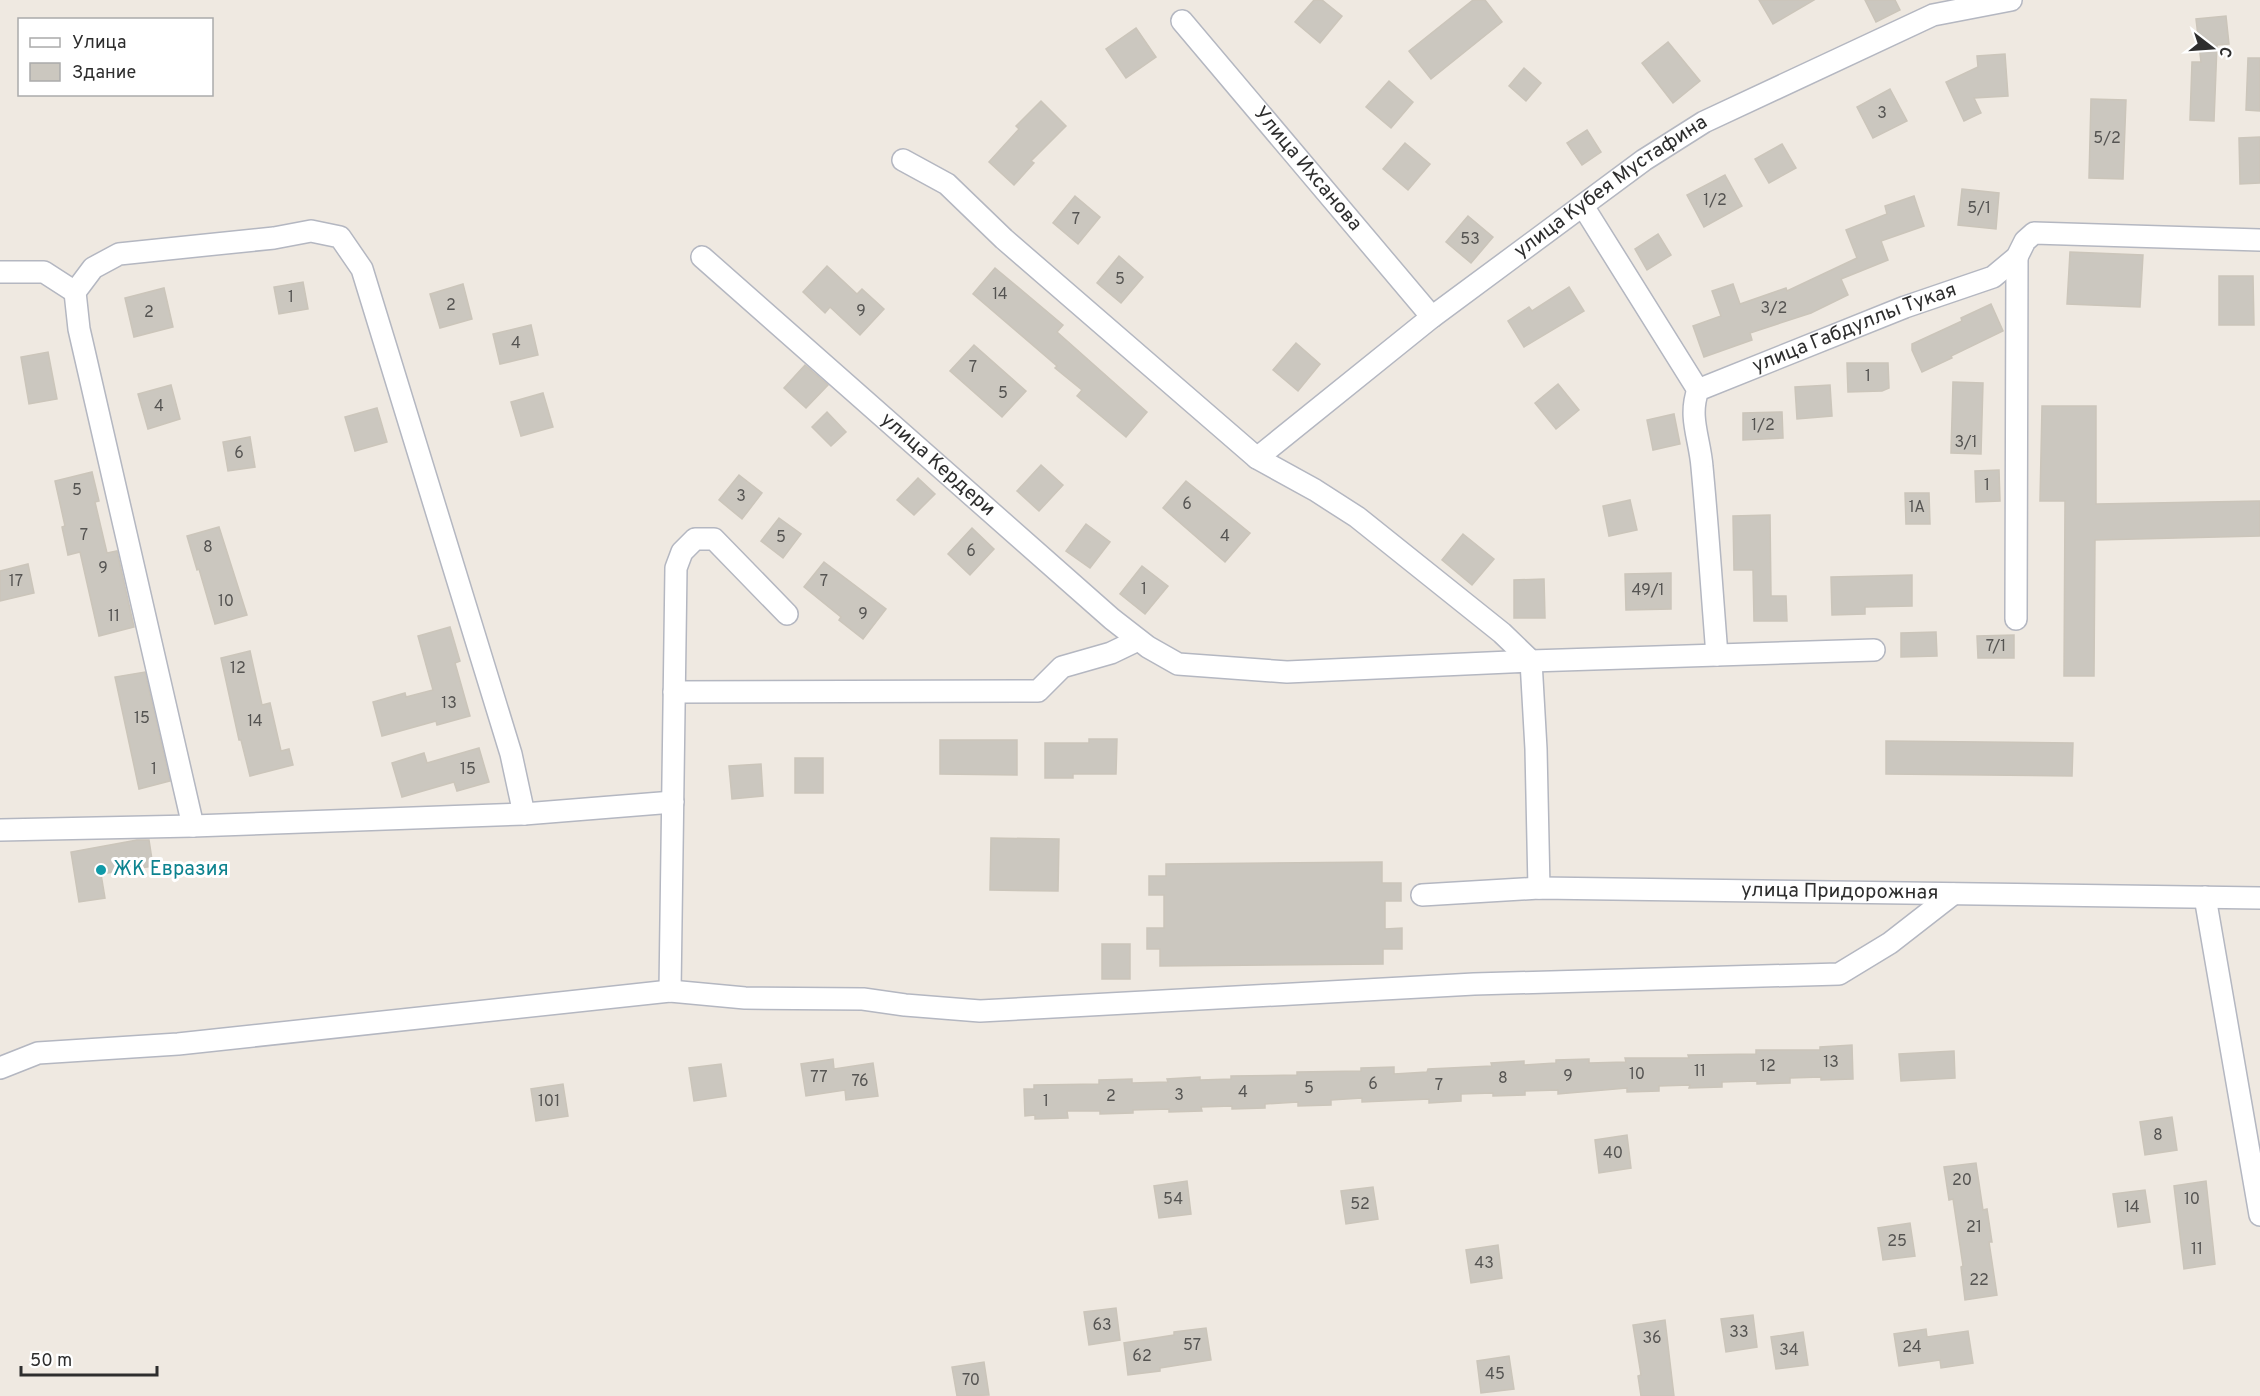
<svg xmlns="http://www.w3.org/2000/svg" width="2260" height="1396" font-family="Overpass,sans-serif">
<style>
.building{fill:#cbc7bf;stroke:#cbc5ba;stroke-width:1.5}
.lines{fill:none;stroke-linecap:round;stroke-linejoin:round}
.minor-casing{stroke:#b4b7c1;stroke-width:24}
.minor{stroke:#fff;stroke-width:21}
.culture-dot{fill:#0f9aa8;stroke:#fff;stroke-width:2}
.labels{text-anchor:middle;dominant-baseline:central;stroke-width:6;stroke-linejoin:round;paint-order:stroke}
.number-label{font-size:16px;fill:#555452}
.street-label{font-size:20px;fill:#2e2e2e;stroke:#fff}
.culture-label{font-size:20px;fill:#0d838f;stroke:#fff;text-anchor:start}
</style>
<rect width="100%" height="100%" fill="#efe9e1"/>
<g class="building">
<polygon points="1314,0 1322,0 1342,16 1320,43 1295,22"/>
<polygon points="1473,0 1485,0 1502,22 1431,79 1409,51"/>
<polygon points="1759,0 1814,0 1773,24"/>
<polygon points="1865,0 1895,0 1900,10 1876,22"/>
<polygon points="2226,16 2229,44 2217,45 2214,121 2190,120 2192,62 2201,62 2196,19"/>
<polygon points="1136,28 1156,57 1126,78 1106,49"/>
<polygon points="1668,42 1700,81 1673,103 1642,63"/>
<polygon points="2005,54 2008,96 1974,98 1981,113 1964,121 1946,82 1978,67 1977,56"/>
<polygon points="2248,58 2260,58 2260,111 2246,110"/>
<polygon points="1524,68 1541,83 1526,101 1509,86"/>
<polygon points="1389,81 1413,102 1391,128 1366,107"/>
<polygon points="1890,89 1907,121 1873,138 1857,107"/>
<polygon points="2091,99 2126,100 2123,179 2089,178"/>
<polygon points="1041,101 1066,126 1031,161 1034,163 1014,185 989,162 1019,129 1016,126"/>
<polygon points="1587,130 1601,152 1582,165 1567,143"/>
<polygon points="2260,137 2260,183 2240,184 2239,138"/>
<polygon points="1405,143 1430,164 1408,190 1383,169"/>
<polygon points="1782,144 1796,168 1769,183 1755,159"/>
<polygon points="1725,175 1742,206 1704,227 1687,195"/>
<polygon points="1962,189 1999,193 1996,229 1958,225"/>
<polygon points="1075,196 1100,217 1078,244 1053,223"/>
<polygon points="1914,196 1924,226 1881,241 1888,260 1841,279 1848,295 1811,313 1750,333 1752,340 1704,357 1693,326 1721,316 1712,291 1733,284 1740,304 1786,288 1787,291 1857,258 1846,230 1887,214 1885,206"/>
<polygon points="1468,216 1493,237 1471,263 1446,242"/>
<polygon points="1658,234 1671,255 1647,270 1635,249"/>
<polygon points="2070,252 2143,255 2140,307 2067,304"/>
<polygon points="1119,256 1143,277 1121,303 1097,283"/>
<polygon points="827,266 857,294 862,289 884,309 860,335 830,307 825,313 803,292"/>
<polygon points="995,268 1063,325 1057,332 1147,412 1126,437 1077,396 1082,390 1055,368 1057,366 973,294"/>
<polygon points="2219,276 2253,276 2254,325 2219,325"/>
<polygon points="303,282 308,309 279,314 274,287"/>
<polygon points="463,284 472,319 440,328 430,294"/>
<polygon points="1569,287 1584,311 1524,347 1508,321 1529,307 1532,311"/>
<polygon points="164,288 173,327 134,337 125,298"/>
<polygon points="1991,304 2003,331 1951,356 1952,358 1922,372 1912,350 1912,344 1962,321 1961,318"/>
<polygon points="531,325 538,355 500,364 493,334"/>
<polygon points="1296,343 1320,364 1298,391 1273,370"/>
<polygon points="974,345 1026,391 1002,417 950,371"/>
<polygon points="48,352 57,399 29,404 21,357"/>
<polygon points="1847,363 1888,363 1889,388 1882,391 1848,392"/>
<polygon points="805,365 828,385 806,408 784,388"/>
<polygon points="1953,382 1983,383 1981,454 1951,453"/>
<polygon points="1558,384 1579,410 1556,429 1535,403"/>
<polygon points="171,385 180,419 148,429 138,394"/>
<polygon points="1830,385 1832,416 1797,419 1795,387"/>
<polygon points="543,393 553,427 521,436 511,402"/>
<polygon points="2042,406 2096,406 2096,504 2260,501 2260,536 2095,540 2094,676 2064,676 2065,501 2040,501"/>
<polygon points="377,408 387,442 355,451 345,417"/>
<polygon points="827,412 846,432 831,446 812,427"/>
<polygon points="1782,412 1783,438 1743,440 1743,413"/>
<polygon points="1674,414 1680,444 1653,450 1647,420"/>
<polygon points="250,437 255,467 228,471 223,442"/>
<polygon points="1041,465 1063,485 1039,511 1017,491"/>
<polygon points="1999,470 2000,501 1976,502 1975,471"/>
<polygon points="92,472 99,501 95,502 107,553 117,551 134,627 99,636 80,552 68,555 62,527 65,526 55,481"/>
<polygon points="739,475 762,493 742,519 719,500"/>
<polygon points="918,478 935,494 914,515 897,500"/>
<polygon points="1186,481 1250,533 1225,562 1163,508"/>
<polygon points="1905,493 1929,493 1930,524 1906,524"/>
<polygon points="1630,500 1637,530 1609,536 1603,506"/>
<polygon points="1770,515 1771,596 1786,596 1787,621 1754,621 1753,570 1734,570 1733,516"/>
<polygon points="779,518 801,534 783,558 761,541"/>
<polygon points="1086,524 1110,542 1090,568 1066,551"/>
<polygon points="219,527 247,615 215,624 199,569 197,570 187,536"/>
<polygon points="972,528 994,549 970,575 948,554"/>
<polygon points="1463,534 1494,559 1472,585 1442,560"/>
<polygon points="824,562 886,609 863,639 839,620 841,617 804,587"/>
<polygon points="28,564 34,593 0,601 0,571"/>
<polygon points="1142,566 1168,586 1145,614 1120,594"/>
<polygon points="1671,573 1671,609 1626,610 1625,574"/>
<polygon points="1912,575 1912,606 1865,607 1865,614 1832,615 1831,577"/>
<polygon points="1544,579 1545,618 1514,618 1514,580"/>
<polygon points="450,627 460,661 455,663 470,716 437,725 436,721 382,736 373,702 405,693 406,697 433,690 418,636"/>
<polygon points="1936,632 1937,656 1901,657 1901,633"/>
<polygon points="2014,635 2014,658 1978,658 1977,636"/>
<polygon points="250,651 262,705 270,703 281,751 289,749 293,765 250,776 241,740 239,740 221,658"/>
<polygon points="145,672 170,781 139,789 115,677"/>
<polygon points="1089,739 1117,739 1116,774 1073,774 1073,778 1045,778 1045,743 1089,743"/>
<polygon points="940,740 1017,740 1017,775 940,774"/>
<polygon points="1886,741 2073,743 2072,776 1886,774"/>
<polygon points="479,748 489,782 457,791 454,782 402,797 392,763 424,753 427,763"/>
<rect x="795" y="758" width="28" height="35"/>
<polygon points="761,764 763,796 732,799 729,766"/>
<polygon points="991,838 1059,839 1058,891 990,890"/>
<polygon points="137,840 149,840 153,866 101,874 105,898 79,902 71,852"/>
<polygon points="1382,862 1382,883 1401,883 1401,901 1385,901 1385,929 1402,928 1402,949 1383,949 1383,964 1160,966 1160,949 1147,949 1147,928 1164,928 1164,895 1149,895 1149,876 1166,876 1166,864"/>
<rect x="1102" y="944" width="28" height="35"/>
<polygon points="1852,1045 1853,1079 1821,1080 1821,1077 1790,1078 1790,1083 1757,1084 1757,1081 1722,1082 1722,1087 1689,1088 1690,1085 1659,1086 1659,1091 1627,1092 1627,1088 1558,1094 1558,1090 1525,1091 1525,1095 1493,1096 1493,1093 1461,1094 1461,1101 1429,1103 1429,1099 1362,1102 1362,1098 1331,1100 1331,1105 1298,1106 1298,1102 1265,1104 1265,1108 1232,1109 1232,1106 1201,1107 1202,1111 1169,1112 1169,1109 1133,1110 1133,1113 1100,1114 1100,1111 1067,1111 1068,1118 1035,1119 1035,1115 1025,1116 1024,1089 1034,1089 1034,1085 1099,1084 1099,1080 1132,1079 1132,1083 1168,1082 1167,1079 1200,1077 1200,1080 1231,1079 1231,1076 1297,1075 1297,1072 1361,1071 1361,1068 1394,1067 1394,1074 1427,1072 1428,1069 1492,1066 1491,1063 1524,1061 1524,1065 1556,1063 1556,1060 1589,1059 1589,1063 1626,1062 1625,1058 1689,1058 1688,1055 1756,1054 1756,1050 1820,1050 1820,1047"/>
<polygon points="1954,1051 1955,1078 1901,1081 1899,1054"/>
<polygon points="833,1059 834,1069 873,1063 878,1096 846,1100 845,1090 806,1096 801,1064"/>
<polygon points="721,1064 726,1096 694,1101 689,1068"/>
<polygon points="563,1084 568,1116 536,1121 531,1089"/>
<polygon points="2172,1117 2177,1150 2145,1155 2140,1122"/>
<polygon points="1627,1135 1631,1168 1599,1173 1595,1140"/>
<polygon points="1976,1163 1983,1210 1987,1209 1992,1242 1989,1242 1997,1295 1965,1300 1961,1267 1963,1266 1953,1199 1949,1200 1944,1167"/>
<polygon points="1187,1181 1191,1214 1159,1218 1154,1186"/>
<polygon points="2206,1181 2215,1264 2184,1269 2174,1186"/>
<polygon points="1373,1187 1378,1219 1346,1224 1341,1191"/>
<polygon points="2145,1190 2150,1222 2118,1227 2113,1194"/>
<polygon points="1910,1223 1915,1256 1883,1260 1878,1228"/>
<polygon points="1498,1245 1502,1278 1471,1283 1466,1250"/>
<polygon points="1116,1308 1120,1340 1089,1345 1084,1312"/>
<polygon points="1753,1315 1757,1347 1726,1352 1721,1319"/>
<polygon points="1665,1320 1674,1396 1641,1396 1638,1376 1641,1375 1633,1325"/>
<polygon points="1206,1328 1211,1360 1160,1368 1160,1371 1128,1375 1124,1343 1174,1335 1174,1332"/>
<polygon points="1926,1329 1927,1337 1968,1331 1973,1363 1941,1368 1940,1360 1899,1366 1894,1334"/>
<polygon points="1803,1332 1808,1365 1776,1369 1771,1337"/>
<polygon points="1509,1356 1514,1389 1481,1393 1477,1361"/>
<polygon points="984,1362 989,1395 957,1396 952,1367"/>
</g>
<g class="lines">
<g class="minor-casing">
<g id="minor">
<path id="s1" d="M1182,21L1432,317"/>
<polyline points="903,160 947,184 1004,239 1257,458 1315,490 1357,517 1502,633 1531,661 1874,650"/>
<polyline points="1583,206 1698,390"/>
<path id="s2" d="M702,257L1112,619L1148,647L1178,664L1287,672L1531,661L1536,749L1539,888"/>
<polyline points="0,272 44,272 75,292"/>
<path id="s3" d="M1257,458L1432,317L1644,160L1704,122L1933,15L2011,0"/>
<polyline points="2016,619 2017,257"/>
<path id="s4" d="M1717,655C1712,593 1708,530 1702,467C1700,439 1688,417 1698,390L1905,307L1993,277L2017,257L2025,241L2034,233L2260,240"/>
<polyline points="674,692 1038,691 1062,667 1111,653 1138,640"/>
<polyline points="193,826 79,329 75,292 93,268 119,254 274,238 311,231 340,237 362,269 511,754 524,814"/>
<polyline points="0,830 193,826 524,814 673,802"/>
<path id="s5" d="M1422,895L1539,888L2260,898"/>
<polyline points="2205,897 2260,1215"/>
<polyline points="670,991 676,568 682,552 695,539 714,539 787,614"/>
<polyline points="0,1068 38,1053 178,1044 670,991 745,998 863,999 905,1005 980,1011 1474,984 1839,974 1890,943 1953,894"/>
</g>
</g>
<use href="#minor" class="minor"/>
</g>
<circle class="culture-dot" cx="101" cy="870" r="6"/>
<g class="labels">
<g class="number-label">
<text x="1882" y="114">3</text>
<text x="2107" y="139">5/2</text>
<text x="1715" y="201">1/2</text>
<text x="1979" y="209">5/1</text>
<text x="1076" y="220">7</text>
<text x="1470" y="240">53</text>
<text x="1120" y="280">5</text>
<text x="1000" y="295">14</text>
<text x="291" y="298">1</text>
<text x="451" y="306">2</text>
<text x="1774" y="309">3/2</text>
<text x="861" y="312">9</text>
<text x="149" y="313">2</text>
<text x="516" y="344">4</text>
<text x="973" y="368">7</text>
<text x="1868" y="377">1</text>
<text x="1003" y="394">5</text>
<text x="159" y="407">4</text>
<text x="1763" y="426">1/2</text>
<text x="1966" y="443">3/1</text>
<text x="239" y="454">6</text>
<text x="1987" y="486">1</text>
<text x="77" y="491">5</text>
<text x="741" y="497">3</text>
<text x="1187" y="505">6</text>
<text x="1917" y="508">1А</text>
<text x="84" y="536">7</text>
<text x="1225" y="537">4</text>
<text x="781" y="538">5</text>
<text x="208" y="548">8</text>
<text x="971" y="552">6</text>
<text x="103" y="569">9</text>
<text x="16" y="582">17</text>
<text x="824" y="582">7</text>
<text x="1144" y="590">1</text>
<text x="1648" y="591">49/1</text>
<text x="226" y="602">10</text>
<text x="863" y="615">9</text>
<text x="114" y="617">11</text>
<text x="1996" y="647">7/1</text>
<text x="238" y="669">12</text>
<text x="449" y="704">13</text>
<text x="142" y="719">15</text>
<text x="255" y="722">14</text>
<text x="154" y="770">1</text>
<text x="468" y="770">15</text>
<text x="1831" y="1063">13</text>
<text x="1768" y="1067">12</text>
<text x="1700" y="1072">11</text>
<text x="1637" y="1075">10</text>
<text x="1568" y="1077">9</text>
<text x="819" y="1078">77</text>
<text x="1503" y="1079">8</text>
<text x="860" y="1082">76</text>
<text x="1373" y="1085">6</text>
<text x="1439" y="1086">7</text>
<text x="1309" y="1089">5</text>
<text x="1243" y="1093">4</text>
<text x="1179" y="1096">3</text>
<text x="1111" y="1097">2</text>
<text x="549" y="1102">101</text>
<text x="1046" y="1102">1</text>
<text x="2158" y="1136">8</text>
<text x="1613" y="1154">40</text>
<text x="1962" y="1181">20</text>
<text x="1173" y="1200">54</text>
<text x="2192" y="1200">10</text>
<text x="1360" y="1205">52</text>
<text x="2132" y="1208">14</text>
<text x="1974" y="1228">21</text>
<text x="1897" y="1242">25</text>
<text x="2197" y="1250">11</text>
<text x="1484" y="1264">43</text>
<text x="1979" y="1281">22</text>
<text x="1102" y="1326">63</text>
<text x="1739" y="1333">33</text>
<text x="1652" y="1339">36</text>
<text x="1192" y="1346">57</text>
<text x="1912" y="1348">24</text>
<text x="1789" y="1351">34</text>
<text x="1142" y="1357">62</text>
<text x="1495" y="1375">45</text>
<text x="971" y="1381">70</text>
</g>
<g class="street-label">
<text stroke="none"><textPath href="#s1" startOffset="194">Улица Ихсанова</textPath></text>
<text stroke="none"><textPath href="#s3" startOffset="446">улица Кубея Мустафина</textPath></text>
<text stroke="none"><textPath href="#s4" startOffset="435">улица Габдуллы Тукая</textPath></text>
<text stroke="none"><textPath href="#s2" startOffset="314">улица Кердери</textPath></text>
<text stroke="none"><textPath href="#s5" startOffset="418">улица Придорожная</textPath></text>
</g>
<g class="culture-label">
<text x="113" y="870">ЖК Евразия</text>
</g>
</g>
<rect x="18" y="18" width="195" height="78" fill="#ffffff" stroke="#ababab" stroke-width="1.5"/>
<rect x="30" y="38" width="30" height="9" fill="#ffffff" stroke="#ababab" stroke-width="1.5"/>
<text x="72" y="48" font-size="18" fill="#2e2e2e">Улица</text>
<rect x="30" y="63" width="30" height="18" fill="#cbc7bf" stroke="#ababab" stroke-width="1.5"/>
<text x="72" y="78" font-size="18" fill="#2e2e2e">Здание</text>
<g transform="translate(2212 48) rotate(107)" stroke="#ffffff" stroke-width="4.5" paint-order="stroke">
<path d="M0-4.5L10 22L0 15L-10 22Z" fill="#2e2e2e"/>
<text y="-9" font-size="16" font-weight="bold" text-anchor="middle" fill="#2e2e2e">С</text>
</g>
<path d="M21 1366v9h136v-9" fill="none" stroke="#2e2e2e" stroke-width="3"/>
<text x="30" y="1366" font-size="18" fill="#2e2e2e" stroke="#ffffff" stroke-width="4.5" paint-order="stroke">50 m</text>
</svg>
